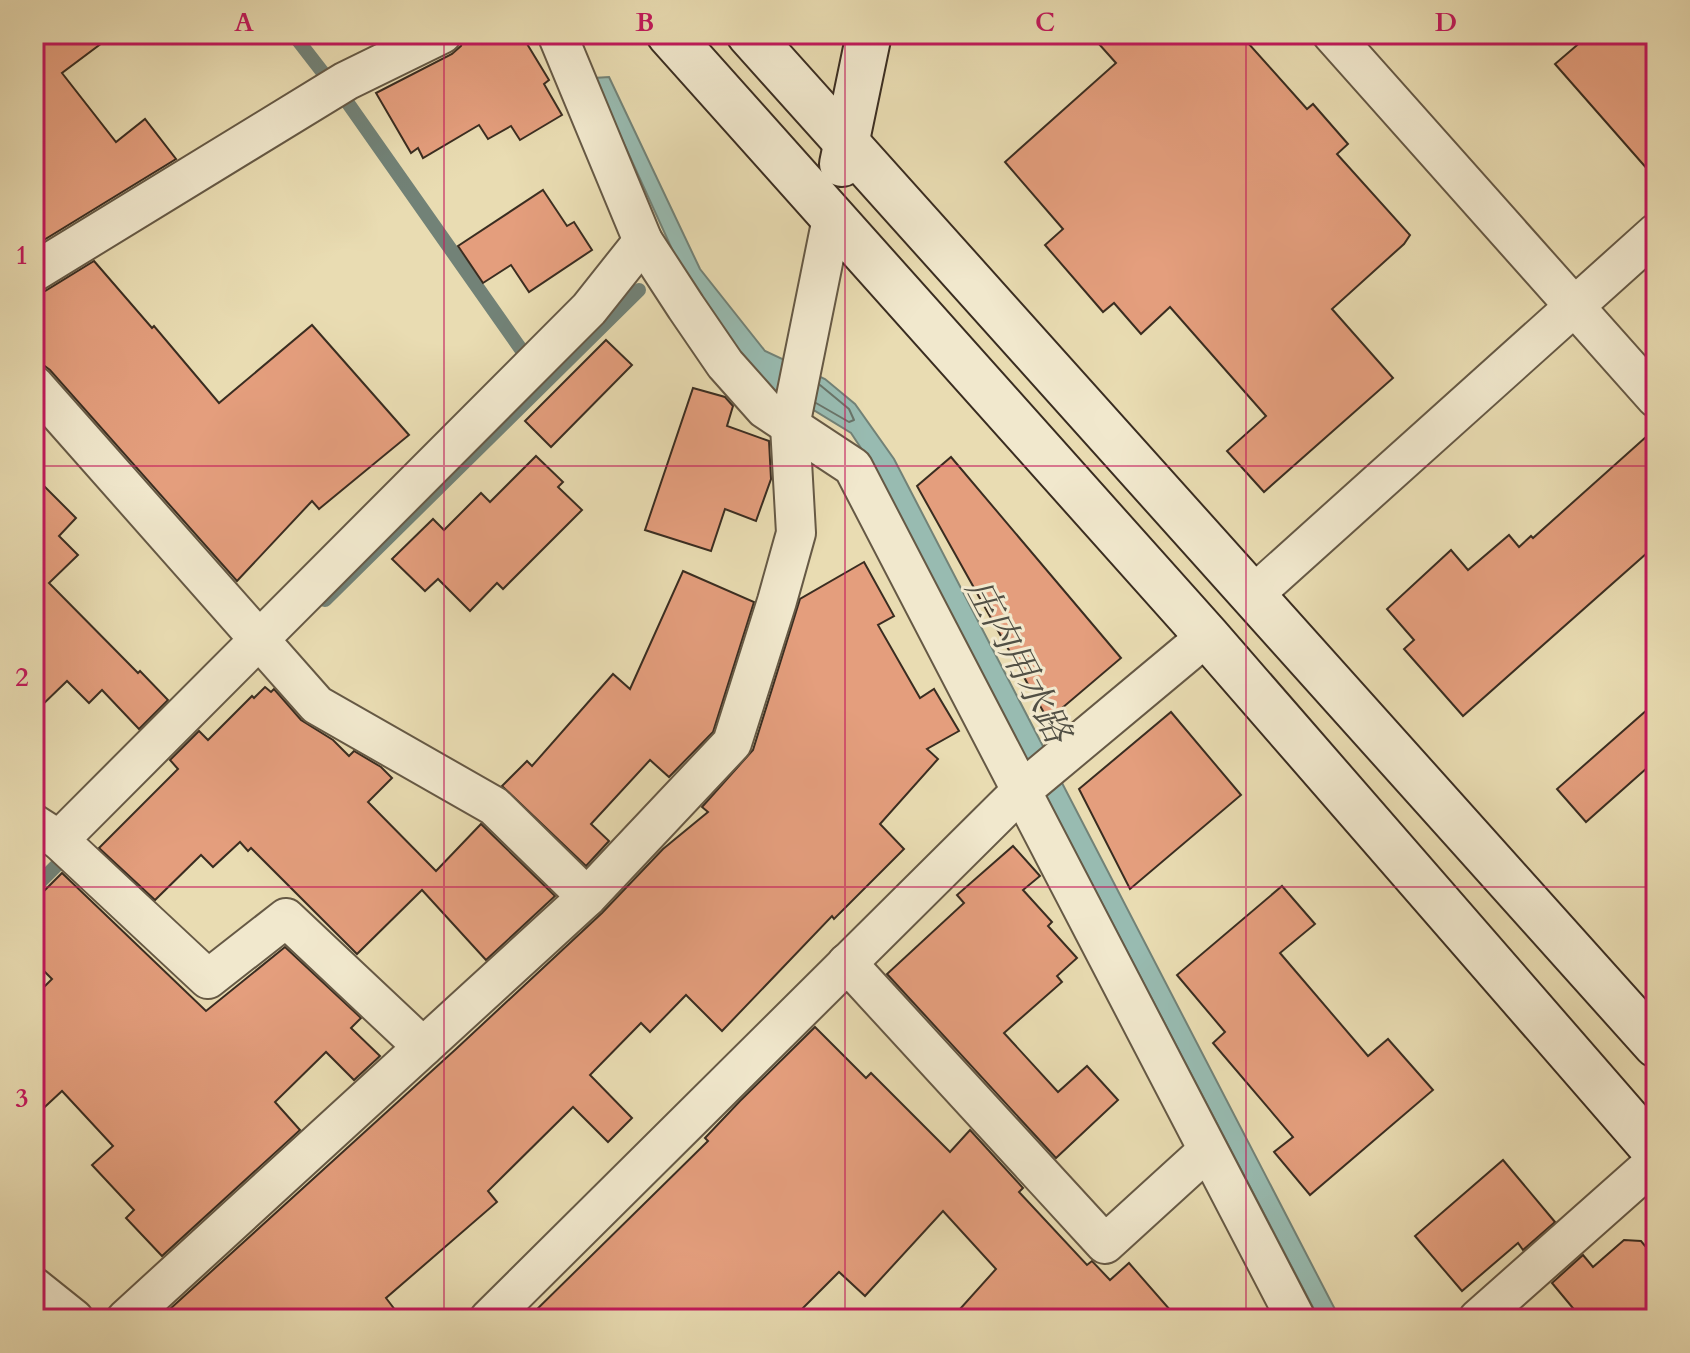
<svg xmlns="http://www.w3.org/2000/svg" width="1690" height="1353" font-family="Cardo,'Noto Serif JP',serif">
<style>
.water{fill:#98bbb1;stroke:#728277;stroke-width:2}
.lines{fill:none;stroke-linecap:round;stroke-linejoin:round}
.shore{stroke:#697469;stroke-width:2}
.stream{stroke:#728277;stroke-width:14}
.building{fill:#e49e7d;stroke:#3a2d21;stroke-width:2}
.street-casing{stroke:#665945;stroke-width:42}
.secondary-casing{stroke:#3a2d21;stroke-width:48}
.street{stroke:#f1e8cd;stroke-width:38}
.secondary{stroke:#f1e8cd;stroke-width:44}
.grid{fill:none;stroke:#c2185b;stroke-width:2;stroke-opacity:0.55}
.labels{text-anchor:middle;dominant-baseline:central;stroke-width:6;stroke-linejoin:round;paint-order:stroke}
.water-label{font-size:36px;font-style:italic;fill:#525045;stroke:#f1e8cd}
.neatline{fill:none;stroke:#c2185b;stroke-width:3}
.grid-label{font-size:26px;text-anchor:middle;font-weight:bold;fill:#c2185b}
</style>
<rect width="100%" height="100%" fill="#e9dcb2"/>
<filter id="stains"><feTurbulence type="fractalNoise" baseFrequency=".0025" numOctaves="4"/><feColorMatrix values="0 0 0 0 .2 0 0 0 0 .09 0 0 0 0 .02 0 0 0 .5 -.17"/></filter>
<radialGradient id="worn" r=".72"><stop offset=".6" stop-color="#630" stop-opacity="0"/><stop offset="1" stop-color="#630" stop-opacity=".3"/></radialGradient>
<polygon class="water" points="609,77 700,269 765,351 825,379 855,404 894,459 1340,1319 1319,1319 878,474 851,433 815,411 767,390 682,271 594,78"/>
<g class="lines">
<polyline class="shore" points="816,403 849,422 854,420 849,409 820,385"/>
<g class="stream">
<polyline points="293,34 324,74"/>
<polyline points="345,99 525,355"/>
<polyline points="325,600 639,290"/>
<polyline points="34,888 58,864"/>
</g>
</g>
<g class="building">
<polygon points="34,34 114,34 62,73 116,142 145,119 176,159 34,246"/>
<polygon points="464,34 521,34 549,80 544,84 562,115 520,140 511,126 488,139 479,125 423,158 418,148 411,153 376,93 452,54 461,46"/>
<polygon points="1090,34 1240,34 1307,109 1313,104 1348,144 1337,154 1410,235 1404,244 1332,309 1393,378 1264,492 1227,451 1266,416 1170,307 1141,334 1114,303 1103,312 1045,245 1063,229 1005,162 1116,63"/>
<polygon points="1590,34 1656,34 1656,179 1555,64"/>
<polygon points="543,190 567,226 574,222 592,250 529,292 511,265 483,283 458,246"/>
<polygon points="94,261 152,328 154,326 219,403 312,325 409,435 319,509 312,501 237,581 50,370 42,364 34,364 34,294 45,291"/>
<polygon points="606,340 632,365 551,447 525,421"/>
<polygon points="693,388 725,397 733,406 727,426 769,441 771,479 756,521 725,509 711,551 645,530"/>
<polygon points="1656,428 1656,545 1463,716 1404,649 1414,640 1387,609 1451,550 1468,570 1509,535 1519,547 1531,536 1533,538"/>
<polygon points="536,456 563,482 558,487 582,510 503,589 497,583 470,611 438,579 425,591 392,559 433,519 444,530 481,493 490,502"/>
<polygon points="951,457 1121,658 1048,720 917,486"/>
<polygon points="34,476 76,518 59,536 78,555 49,583 138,673 140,671 168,700 139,729 102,690 89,703 67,681 34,713"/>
<polygon points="864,562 894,616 878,625 920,698 934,689 959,731 927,749 938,759 880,824 904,849 834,919 832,916 722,1031 686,995 650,1032 641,1023 590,1075 632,1118 608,1142 573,1107 488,1191 497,1202 386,1298 402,1319 159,1319 456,1049 602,913 663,849 708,812 702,807 753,750 800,599"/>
<polygon points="683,571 754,602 713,732 669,777 650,760 591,824 609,841 586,866 502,786 527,761 532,766 613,674 630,689"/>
<polygon points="265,687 271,692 274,689 301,720 333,740 349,756 354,751 381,767 392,778 368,802 436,871 481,824 555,896 486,960 422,890 357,954 251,848 248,851 240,842 213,867 201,855 155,900 99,848 178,769 170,760 199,731 208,740 252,696 254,698"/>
<polygon points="1656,702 1656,760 1586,822 1557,789"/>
<polygon points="1171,712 1241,795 1130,889 1079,789"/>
<polygon points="1013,846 1040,876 1023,890 1052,922 1048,926 1077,958 1057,976 1062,982 1004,1033 1058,1092 1087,1066 1118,1100 1056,1158 887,974 964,903 957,895"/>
<polygon points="62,873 206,1011 285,947 361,1018 351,1028 380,1056 354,1080 326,1052 275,1102 300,1130 162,1256 126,1218 134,1210 92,1165 113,1146 62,1091 34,1117 34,997 52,979 34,961 34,901"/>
<polygon points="1282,886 1315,924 1280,953 1368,1056 1388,1039 1433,1090 1310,1195 1274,1152 1293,1137 1213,1043 1225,1032 1177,975"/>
<polygon points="815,1027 866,1078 871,1073 950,1152 970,1130 1023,1188 1019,1192 1087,1265 1092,1261 1110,1280 1129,1263 1178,1319 951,1319 996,1269 943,1211 865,1296 839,1272 792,1319 527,1319 708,1141 705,1138 740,1101"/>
<polygon points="1503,1160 1555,1222 1523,1250 1518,1243 1462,1291 1415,1236"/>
<polygon points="1624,1240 1641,1241 1656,1259 1656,1319 1582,1319 1552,1283 1583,1255 1593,1267"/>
</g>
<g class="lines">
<g class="street-casing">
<g id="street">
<polyline points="557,34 643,241 686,307 725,364 765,409 853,467 1296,1319"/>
<polyline points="1332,34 1656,398"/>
<polyline points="34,272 346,81 442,34"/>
<polyline points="34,385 317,705 494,806 587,897"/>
<polyline points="1251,597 1656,233"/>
<polyline points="34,824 59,840 208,979 286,918 423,1047"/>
<polyline points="59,840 589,309 643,241"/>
<polyline points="847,963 1105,1244 1207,1151"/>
<polyline points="34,1287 74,1319"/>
<polyline points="126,1319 587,897 732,743 777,601 796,533 790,426 832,218"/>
<polyline points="489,1319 1020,792 1207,636"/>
<polyline points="1478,1319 1656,1161"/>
</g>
</g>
<g class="secondary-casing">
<g id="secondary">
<polyline points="669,34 1207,636 1656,1152"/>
<polyline points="749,34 1656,1045"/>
<polyline points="842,164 869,34"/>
</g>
</g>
<use href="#street" class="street"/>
<use href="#secondary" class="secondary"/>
</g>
<path class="grid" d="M444,34V1319M845,34V1319M1246,34V1319M34,466H1656M34,887H1656"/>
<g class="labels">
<g class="water-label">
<text transform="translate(1018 661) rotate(62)">庄内用水路</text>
</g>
</g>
<rect width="1690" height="1353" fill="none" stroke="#e9dcb2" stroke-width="88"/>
<rect x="44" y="44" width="1602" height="1265" class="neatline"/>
<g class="grid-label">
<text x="244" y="31">A</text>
<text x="645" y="31">B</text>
<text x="1045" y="31">C</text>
<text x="1446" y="31">D</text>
<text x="22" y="264">1</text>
<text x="22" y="686">2</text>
<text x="22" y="1107">3</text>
</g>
<rect width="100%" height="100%" filter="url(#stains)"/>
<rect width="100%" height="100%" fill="url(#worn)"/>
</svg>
